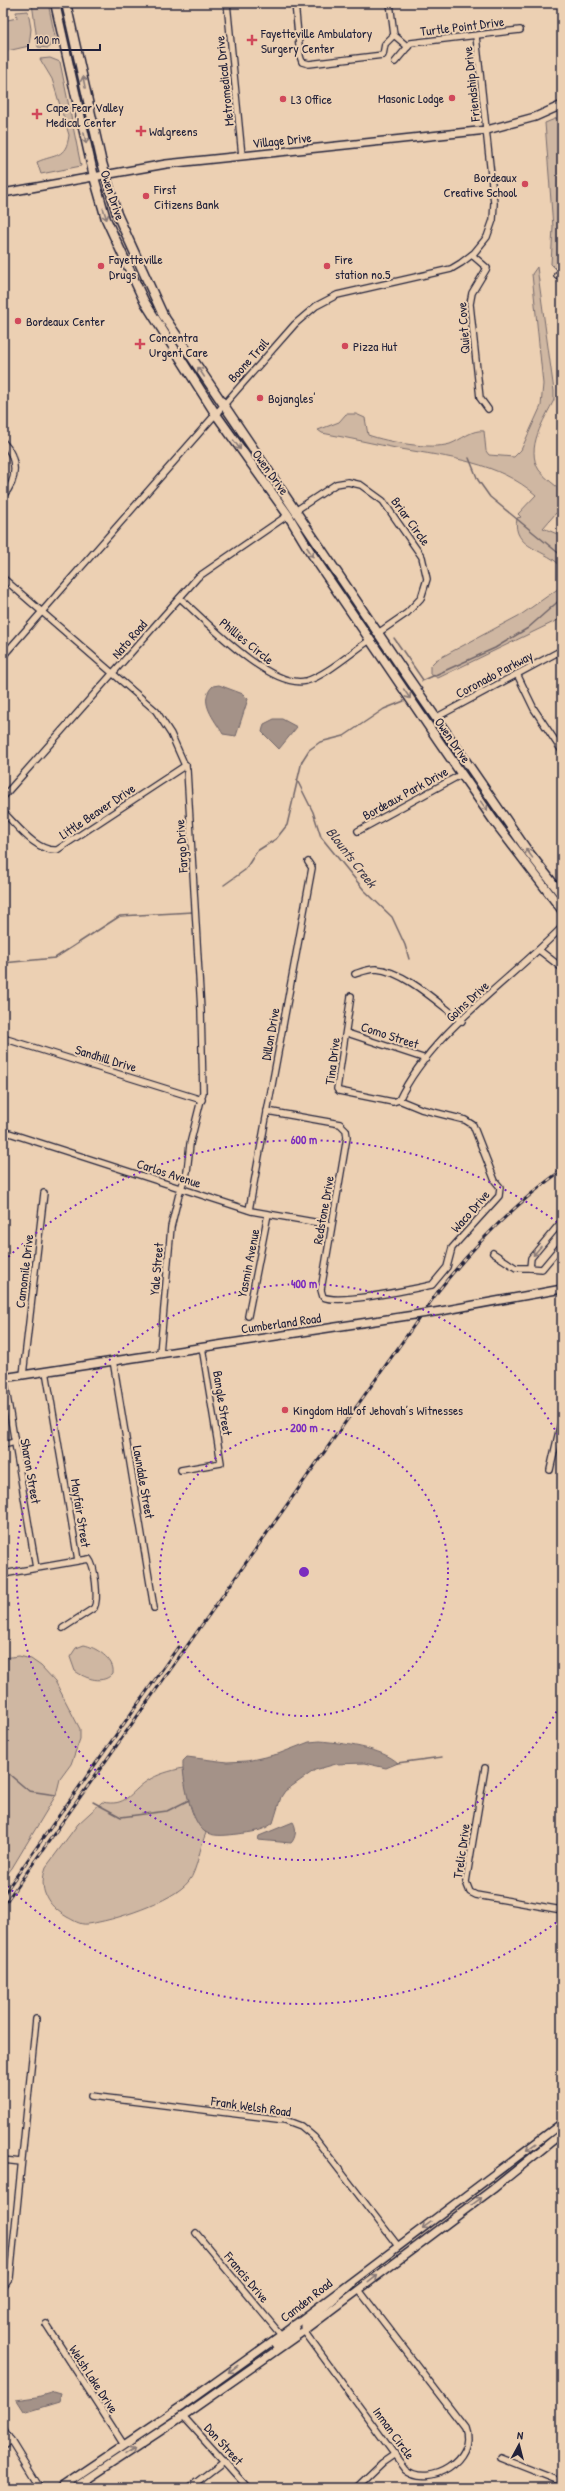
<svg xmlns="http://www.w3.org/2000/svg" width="565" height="2491" font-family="'Patrick Hand',sans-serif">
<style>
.green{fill:#cfb7a2;stroke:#786c6e}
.water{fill:#a49288;stroke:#706569}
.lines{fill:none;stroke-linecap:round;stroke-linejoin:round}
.stream{stroke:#706569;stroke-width:1.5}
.minor-casing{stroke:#22223b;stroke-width:8}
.major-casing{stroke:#22223b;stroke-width:10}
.highway-casing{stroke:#22223b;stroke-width:11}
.minor{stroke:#ecd0b3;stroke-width:5.5}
.major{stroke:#ecd0b3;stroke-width:7}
.highway{stroke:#ecd0b3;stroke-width:8}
.rail-casing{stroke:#22223b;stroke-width:3}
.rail{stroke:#ecd0b3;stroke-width:1.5;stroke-dasharray:4.5;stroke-linecap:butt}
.major-bridge-casing{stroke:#22223b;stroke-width:10;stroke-linecap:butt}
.major-bridge{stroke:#ecd0b3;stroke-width:7}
.oneway{stroke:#877977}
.ring{fill:none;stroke:#7b2cbf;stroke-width:2;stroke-dasharray:2 4}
.poi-dot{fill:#d1495b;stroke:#ecd0b3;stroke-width:1.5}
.labels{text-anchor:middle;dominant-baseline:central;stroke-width:4;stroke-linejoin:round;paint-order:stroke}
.street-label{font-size:13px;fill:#22223b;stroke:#ecd0b3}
.poi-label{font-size:13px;fill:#22223b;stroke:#ecd0b3;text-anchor:start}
.water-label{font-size:14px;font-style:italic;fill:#423e4e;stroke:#ecd0b3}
.centre{fill:#7b2cbf;stroke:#ecd0b3;stroke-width:2}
.ring-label{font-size:12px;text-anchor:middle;font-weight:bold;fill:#7b2cbf;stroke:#ecd0b3;stroke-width:4;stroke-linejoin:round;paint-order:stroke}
</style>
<rect width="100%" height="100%" fill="#ecd0b3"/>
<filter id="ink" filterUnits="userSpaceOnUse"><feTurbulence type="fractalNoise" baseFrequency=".025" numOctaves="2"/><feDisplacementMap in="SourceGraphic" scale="8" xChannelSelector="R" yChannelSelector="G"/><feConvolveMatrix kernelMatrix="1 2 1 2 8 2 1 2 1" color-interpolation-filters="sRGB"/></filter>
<g filter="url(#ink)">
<g class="green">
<polygon points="32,3 48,3 55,37 49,48 38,47"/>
<polygon points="28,11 31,29 29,46 3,52 3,21 17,18 16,12"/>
<path d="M50,58L60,62L81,166L41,174L37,162C55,154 66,159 69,135L52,79L40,59Z"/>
<polygon points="562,116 562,266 556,269 551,264 553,227 545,123"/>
<path d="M537,267L554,391V400C544,420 525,448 539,470C545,478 555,485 562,491V517L556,513L543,528L562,536V568C549,549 511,550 517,518L521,517L518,514L536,495C498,462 448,457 401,449C375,444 349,438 322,433L318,430L339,422L346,414H356L365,418L368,435C388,442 430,450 450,444C461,440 472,429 484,431L486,451L489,455L514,457L521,450L541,406L543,384L532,274Z"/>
<polygon points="270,481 344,589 343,590 268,482"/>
<polygon points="562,586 562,618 438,678 430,674 430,666 436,660 522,614"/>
<polygon points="418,699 520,845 517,847 417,700"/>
<path d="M84,1645C95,1647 115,1659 113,1673C104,1685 86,1679 75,1671L70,1657L76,1648Z"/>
<polygon points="19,1656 31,1659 41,1666 55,1681 80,1729 80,1739 71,1764 60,1779 56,1795 12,1868 3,1879 3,1658"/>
<path d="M183,1768C187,1791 189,1817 206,1833C200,1846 197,1871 189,1881C173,1902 113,1921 87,1924C80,1925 73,1920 67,1917C47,1905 38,1890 46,1867L78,1824L102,1802C127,1807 129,1793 147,1781C158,1774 170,1771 183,1768Z"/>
</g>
<g class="water">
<path d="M219,685L243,694L248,699L236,736L223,734C215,720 197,701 213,686Z"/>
<polygon points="274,719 282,719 297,727 279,749 262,732 264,724"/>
<path d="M320,1741C342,1743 382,1748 398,1763L386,1768L364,1763L336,1764L315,1770L285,1791L281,1797L273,1823C262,1832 251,1832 238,1834C228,1835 216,1837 207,1833C191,1826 182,1777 183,1761L187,1757L227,1762L247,1761L278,1754L309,1742Z"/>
<path d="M293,1822C297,1828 296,1838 291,1843L258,1840L259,1836Z"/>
<polygon points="54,2392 61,2394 59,2402 26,2412 23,2411 16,2400 37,2397"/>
</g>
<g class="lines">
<g class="stream">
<polyline points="469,458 478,480 490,497 562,556"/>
<polyline points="394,638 423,680"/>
<polyline points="422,681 495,648 528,628 562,598"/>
<polyline points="297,780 313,812 321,837 364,890 392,917 405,945 409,959"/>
<polyline points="224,885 245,870 257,851 276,839 287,825 302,761 309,750 320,742 344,736 384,709 404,701"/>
<polyline points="3,963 55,958 120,916 193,912"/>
<polyline points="397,1763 442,1757"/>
<polyline points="3,1769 29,1791 56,1795"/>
<polyline points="93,1802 121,1817 167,1811 189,1800"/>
<polyline points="3,2345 4,2343"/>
</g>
<g class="minor-casing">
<g id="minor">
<polyline points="227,3 242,156"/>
<polyline points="295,3 300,56 302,62 309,64 383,55 385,44 394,35"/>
<polyline points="390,3 394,35 408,47"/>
<polyline points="395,62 411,43 520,30"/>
<polyline points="472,255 487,268 472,293 470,304 480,398 488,409"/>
<polyline points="557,275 562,275"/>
<path d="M3,442C18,458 18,480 3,496"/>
<polyline points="295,511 336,484 348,482 361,485 383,501 422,557 427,579 421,598 407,613 378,633"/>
<polyline points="3,578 156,711 171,734 187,770 201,1010 203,1092 190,1144 187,1172 179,1194 171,1227 160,1353"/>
<path d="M180,598C206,621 269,689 306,681C325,676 352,652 370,640"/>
<polyline points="3,656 295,324 316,306 337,295 451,269 461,263 474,253 487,237 493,220 494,203 476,36"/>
<polyline points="517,674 534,709 562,751"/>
<polyline points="437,717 562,650"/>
<polyline points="3,797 198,577 288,515"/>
<path d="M3,812C17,825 36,852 57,850L186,765"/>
<polyline points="358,831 462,774"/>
<polyline points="539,950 562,968"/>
<path d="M355,974C361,972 368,969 376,969C405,971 439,1004 462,1021"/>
<polyline points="351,996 337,1089 339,1091 393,1102 399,1100"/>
<polyline points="347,1033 426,1059"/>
<polyline points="3,1038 202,1100"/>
<path d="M399,1100C430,1033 511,980 562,927"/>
<path d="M267,1111L340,1124L346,1130L347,1137L321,1290L323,1297C341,1305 411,1289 432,1285L447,1267L452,1248L499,1196L500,1187L495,1181L473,1125L465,1120L421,1109L399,1100"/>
<polyline points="3,1131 251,1211 331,1225"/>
<polyline points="249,1210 312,868 308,862"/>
<polyline points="562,1221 531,1258 530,1268 542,1269 562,1245"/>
<polyline points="493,1253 516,1268 530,1268"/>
<polyline points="248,1316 268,1214"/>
<polyline points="113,1360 154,1608"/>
<polyline points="46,1371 78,1560"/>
<polyline points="23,1375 44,1193"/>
<polyline points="4,1378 36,1568"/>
<polyline points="3,1445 15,1442"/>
<polyline points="181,1470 221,1463 202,1347"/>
<polyline points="550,1470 562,1418"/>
<path d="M3,1574L89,1559C95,1566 99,1599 94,1608L63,1628"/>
<polyline points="485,1768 466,1882 470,1892 476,1895 562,1910"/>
<polyline points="91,2096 285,2120 301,2126 314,2137 398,2246"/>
<polyline points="3,2160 21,2162"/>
<polyline points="196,2233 281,2335"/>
<polyline points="3,2288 10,2278 36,2019"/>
<polyline points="46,2324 124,2445"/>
<path d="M304,2331L405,2469C429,2489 477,2459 465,2428L359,2290"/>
<polyline points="183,2416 248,2488"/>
<polyline points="3,2428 40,2488"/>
<polyline points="3,2445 11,2440"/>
<polyline points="501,2458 562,2482"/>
<polyline points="189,2488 224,2461"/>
<polyline points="356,2488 382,2463 395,2454"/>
<polyline points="561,2488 562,2487"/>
</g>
</g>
<g class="major-casing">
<g id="major">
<polyline points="3,193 166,164 487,130 535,117 562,105"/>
<polyline points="441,1311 562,1289"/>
<polyline points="3,1378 394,1318"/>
<polyline points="304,2331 304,2325 351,2284"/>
<polyline points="275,2345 296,2330 294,2325"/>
<polyline points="60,2488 182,2406 281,2335 562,2123"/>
<polyline points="74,2488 183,2416 304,2331 493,2189 562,2133"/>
</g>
</g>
<g class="highway-casing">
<g id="highway">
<polyline points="55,3 94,177 106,219 144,301 215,413 288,515 309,550 438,740 494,821 562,910"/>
<polyline points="66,3 101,159 117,214 163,315 403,670 527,850 562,895"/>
</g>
</g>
<use href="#minor" class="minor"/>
<use href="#major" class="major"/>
<use href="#highway" class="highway"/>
<g class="rail-casing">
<g id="rail">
<polyline points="3,1895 178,1647"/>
<path d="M3,1906L439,1290C475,1244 515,1204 562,1170"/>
</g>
</g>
<use href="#rail" class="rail"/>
<g class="major-bridge-casing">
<polyline id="major-bridge" points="394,1318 441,1311"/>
</g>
<use href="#major-bridge" class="major-bridge"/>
</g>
<defs><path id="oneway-shaft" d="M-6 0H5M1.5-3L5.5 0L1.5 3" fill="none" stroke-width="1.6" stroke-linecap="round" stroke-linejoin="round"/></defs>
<g class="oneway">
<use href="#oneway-shaft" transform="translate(84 82) rotate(-101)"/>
<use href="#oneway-shaft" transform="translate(85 138) rotate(78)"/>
<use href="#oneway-shaft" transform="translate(105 214) rotate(72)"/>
<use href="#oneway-shaft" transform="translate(201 372) rotate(-124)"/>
<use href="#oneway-shaft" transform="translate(237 445) rotate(54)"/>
<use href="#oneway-shaft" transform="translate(310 552) rotate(57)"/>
<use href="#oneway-shaft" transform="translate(407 694) rotate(56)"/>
<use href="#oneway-shaft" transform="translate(484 806) rotate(55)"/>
<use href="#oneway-shaft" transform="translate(529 853) rotate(-126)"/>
<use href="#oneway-shaft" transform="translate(537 1251) rotate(130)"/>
<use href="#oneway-shaft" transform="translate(531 2147) rotate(143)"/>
<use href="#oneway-shaft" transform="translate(477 2201) rotate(-36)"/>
<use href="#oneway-shaft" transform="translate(427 2225) rotate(144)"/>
<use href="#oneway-shaft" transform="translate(373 2279) rotate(-38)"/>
<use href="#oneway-shaft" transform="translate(233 2369) rotate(144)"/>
<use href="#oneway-shaft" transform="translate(130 2451) rotate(-34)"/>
</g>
</g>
<g class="ring">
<circle cx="304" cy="1572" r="144"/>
<path d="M562 1701A288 288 0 1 1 562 1443"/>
<path d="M561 1919A432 432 0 0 1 4 1883M4 1261A432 432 0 0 1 561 1225"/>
</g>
<g class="poi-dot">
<path d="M250 34h4v4h4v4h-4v4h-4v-4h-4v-4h4z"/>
<circle cx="452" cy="98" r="4"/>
<circle cx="283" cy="99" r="4"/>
<path d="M35 108h4v4h4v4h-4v4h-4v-4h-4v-4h4z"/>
<path d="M139 125h4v4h4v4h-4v4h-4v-4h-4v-4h4z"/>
<circle cx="525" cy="184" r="4"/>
<circle cx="146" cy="196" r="4"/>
<circle cx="101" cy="266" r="4"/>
<circle cx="327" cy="266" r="4"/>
<circle cx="18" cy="321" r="4"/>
<path d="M138 338h4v4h4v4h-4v4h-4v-4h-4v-4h4z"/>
<circle cx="345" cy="346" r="4"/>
<circle cx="260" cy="398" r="4"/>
<circle cx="285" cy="1410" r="4"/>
</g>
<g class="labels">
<g class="street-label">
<text transform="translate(462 26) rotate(-7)">Turtle Point Drive</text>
<text transform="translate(224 81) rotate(-96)">Metromedical Drive</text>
<text transform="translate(471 84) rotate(-96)">Friendship Drive</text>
<text transform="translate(282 140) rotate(-6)">Village Drive</text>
<text transform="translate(113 195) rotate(72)">Owen Drive</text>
<text transform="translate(463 328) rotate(-94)">Quiet Cove</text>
<text transform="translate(248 360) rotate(-48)">Boone Trail</text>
<text transform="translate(271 472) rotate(54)">Owen Drive</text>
<text transform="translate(411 521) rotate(54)">Briar Circle</text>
<text transform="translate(129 639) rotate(-49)">Nato Road</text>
<text transform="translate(247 641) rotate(39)">Phillies Circle</text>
<text transform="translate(494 674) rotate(-28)">Coronado Parkway</text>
<text transform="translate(453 740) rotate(55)">Owen Drive</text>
<text transform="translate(405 793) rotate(-29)">Bordeaux Park Drive</text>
<text transform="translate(97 811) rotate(-34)">Little Beaver Drive</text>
<text transform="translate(181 846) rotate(-94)">Fargo Drive</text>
<text transform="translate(467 1001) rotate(-43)">Goins Drive</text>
<text transform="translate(270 1034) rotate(-80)">Dillon Drive</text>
<text transform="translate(390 1035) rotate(18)">Como Street</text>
<text transform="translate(106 1058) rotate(17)">Sandhill Drive</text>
<text transform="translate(332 1061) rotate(-83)">Tina Drive</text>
<text transform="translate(169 1173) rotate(18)">Carlos Avenue</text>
<text transform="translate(323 1210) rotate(-80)">Redstone Drive</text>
<text transform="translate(470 1211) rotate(-49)">Waco Drive</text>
<text transform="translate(248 1263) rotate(-79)">Yasmin Avenue</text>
<text transform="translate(156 1269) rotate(-85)">Yale Street</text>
<text transform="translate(24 1271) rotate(-83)">Camomile Drive</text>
<text transform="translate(281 1323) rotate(-8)">Cumberland Road</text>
<text transform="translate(223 1403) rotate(81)">Bangle Street</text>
<text transform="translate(31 1471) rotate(80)">Sharon Street</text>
<text transform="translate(144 1482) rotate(80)">Lawndale Street</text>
<text transform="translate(81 1513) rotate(81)">Mayfair Street</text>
<text transform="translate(461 1851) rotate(-82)">Trelic Drive</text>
<text transform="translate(251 2106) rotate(8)">Frank Welsh Road</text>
<text transform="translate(247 2277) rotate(50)">Francis Drive</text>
<text transform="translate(306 2300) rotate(-38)">Camden Road</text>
<text transform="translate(94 2379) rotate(57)">Welsh Lake Drive</text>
<text transform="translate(394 2433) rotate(54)">Inman Circle</text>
<text transform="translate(224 2444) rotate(48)">Don Street</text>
</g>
<g class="poi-label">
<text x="261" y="33">Fayetteville Ambulatory<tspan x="261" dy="15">Surgery Center</tspan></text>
<text x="444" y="98" text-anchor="end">Masonic Lodge</text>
<text x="291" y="99">L3 Office</text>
<text x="46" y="107">Cape Fear Valley<tspan x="46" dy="15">Medical Center</tspan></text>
<text x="149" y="131">Walgreens</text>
<text x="517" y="177" text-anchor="end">Bordeaux<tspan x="517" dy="15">Creative School</tspan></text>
<text x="154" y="189">First<tspan x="154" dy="15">Citizens Bank</tspan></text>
<text x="109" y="259">Fayetteville<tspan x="109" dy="15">Drugs</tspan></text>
<text x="335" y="259">Fire<tspan x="335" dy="15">station no.5</tspan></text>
<text x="26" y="321">Bordeaux Center</text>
<text x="149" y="337">Concentra<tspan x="149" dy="15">Urgent Care</tspan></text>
<text x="353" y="346">Pizza Hut</text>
<text x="268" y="398">Bojangles'</text>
<text x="293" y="1410">Kingdom Hall of Jehovah’s Witnesses</text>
</g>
<g class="water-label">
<text transform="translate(352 857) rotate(52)">Blounts Creek</text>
</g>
</g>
<circle cx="304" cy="1572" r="6" class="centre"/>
<g class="ring-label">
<text x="304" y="1144">600 m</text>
<text x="304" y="1288">400 m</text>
<text x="304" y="1432">200 m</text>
</g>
<rect width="565" height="2491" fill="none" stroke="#ecd0b3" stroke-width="16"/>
<rect x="8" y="8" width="549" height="2475" fill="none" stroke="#22223b" stroke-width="1.5" filter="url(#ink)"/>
<g transform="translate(519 2445) rotate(7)" stroke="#ecd0b3" stroke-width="3" paint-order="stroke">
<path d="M0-3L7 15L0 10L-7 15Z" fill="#22223b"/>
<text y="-6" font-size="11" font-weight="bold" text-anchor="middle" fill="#22223b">N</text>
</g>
<path d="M28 44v6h72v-6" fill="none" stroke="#22223b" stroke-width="2"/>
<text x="34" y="44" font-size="12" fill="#22223b" stroke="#ecd0b3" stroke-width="3" paint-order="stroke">100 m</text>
</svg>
